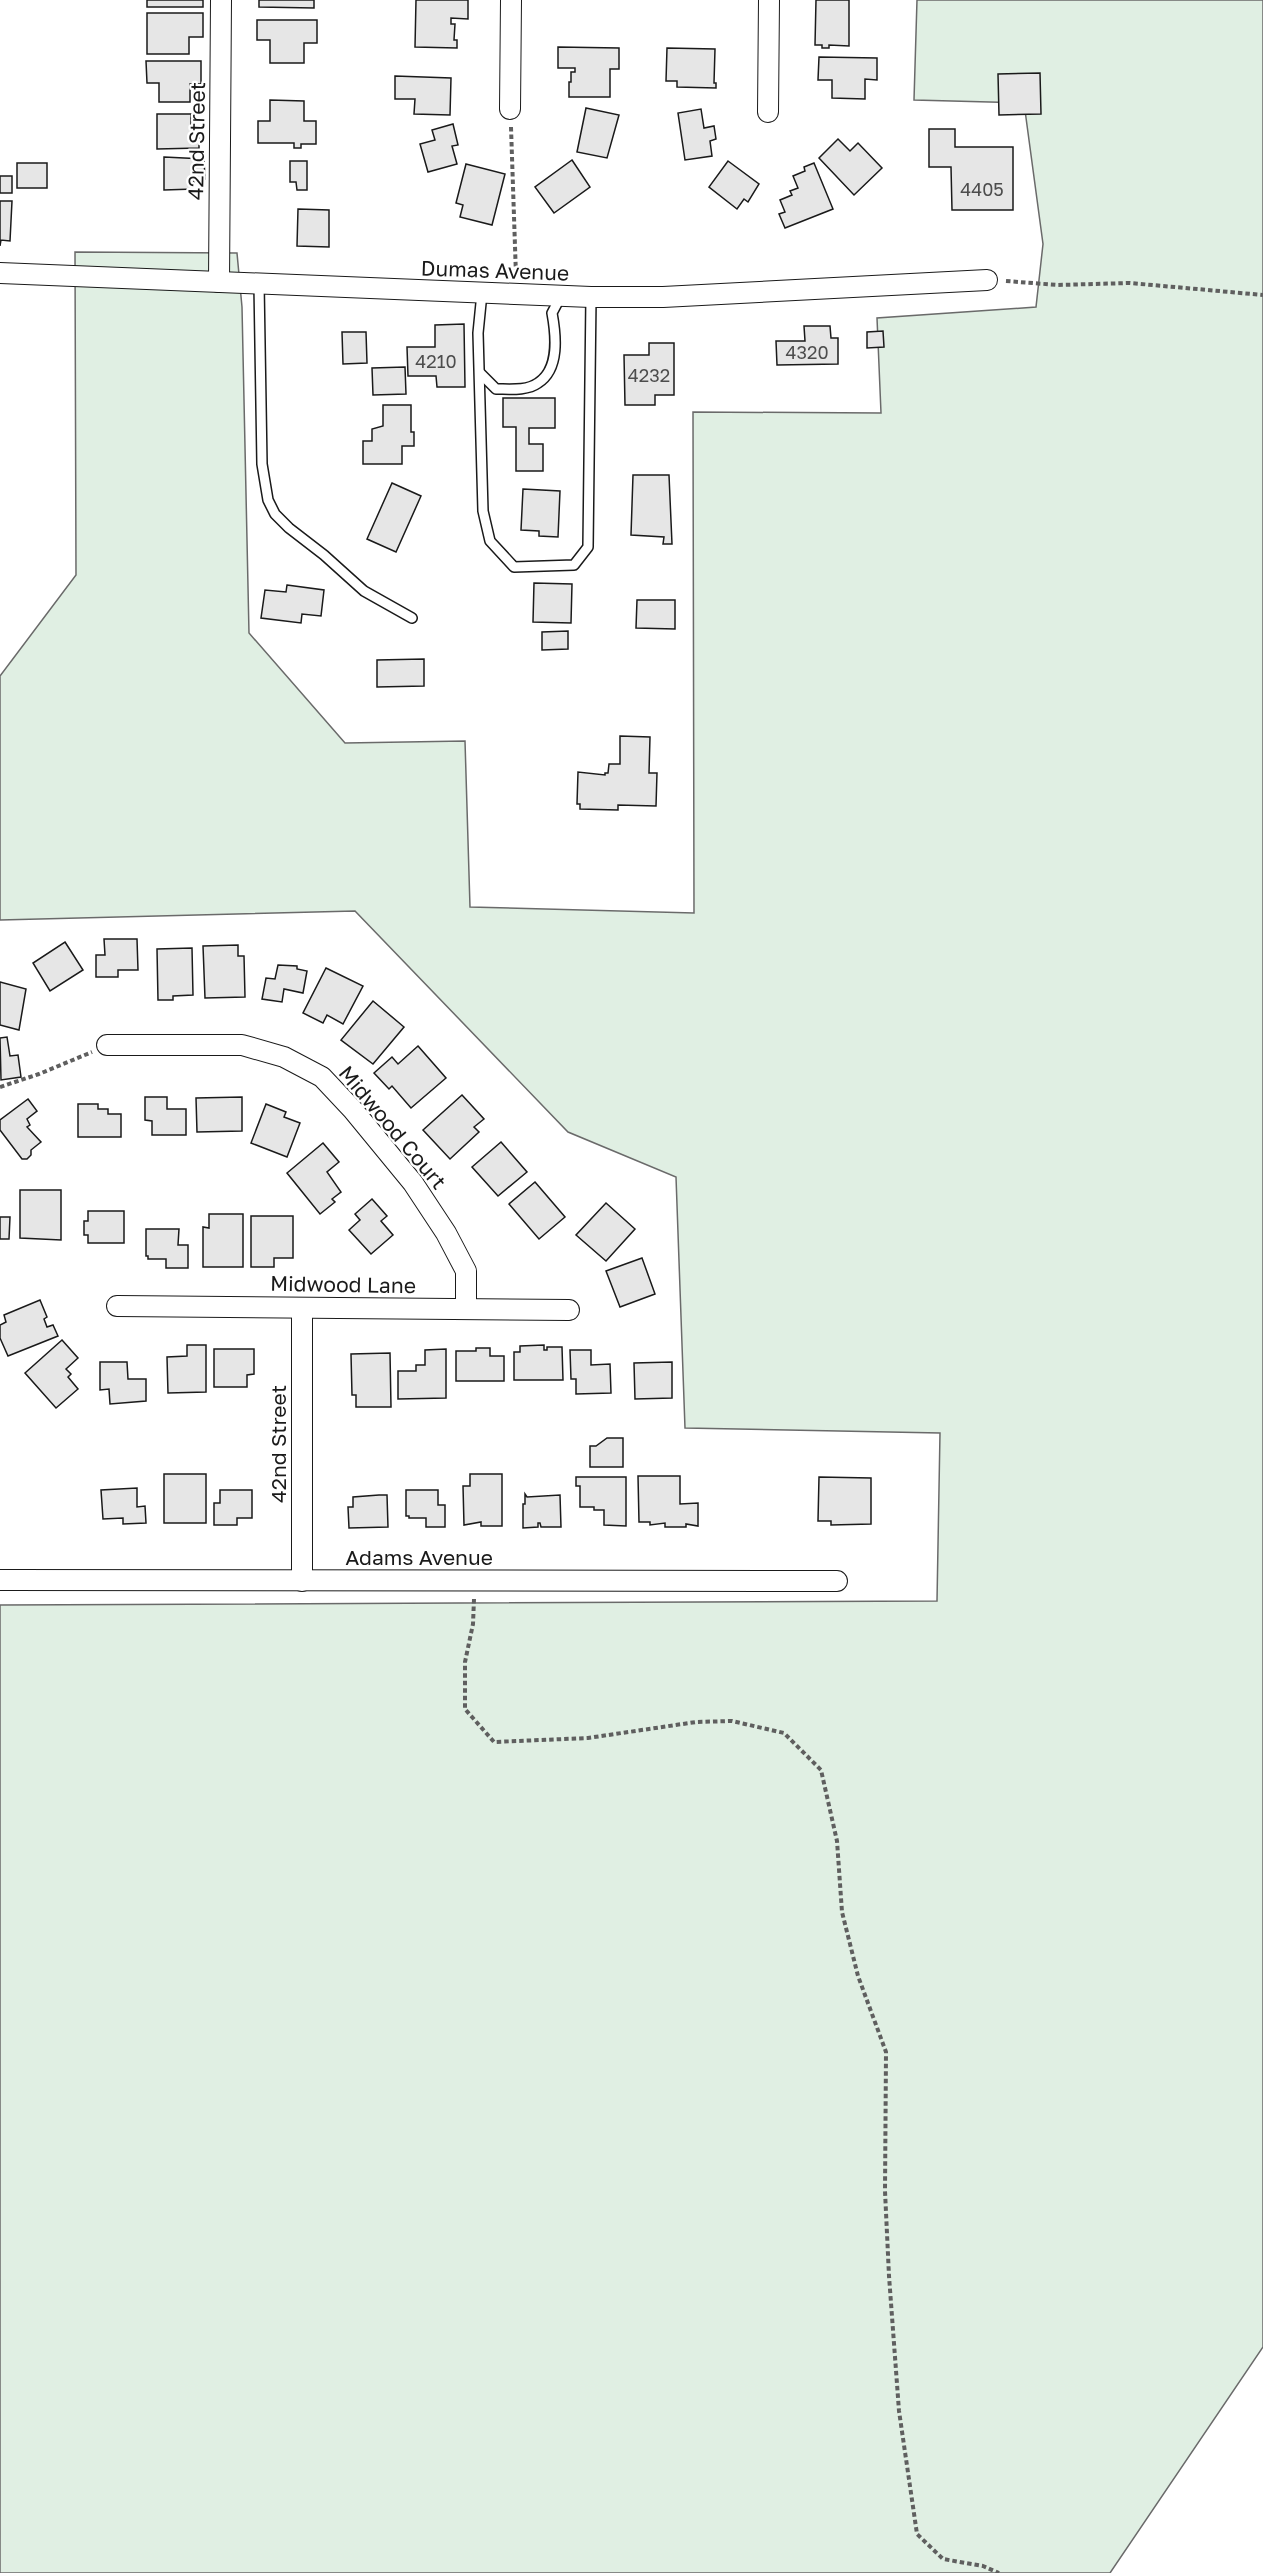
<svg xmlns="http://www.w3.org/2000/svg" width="1263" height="2573" font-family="'Golos Text',sans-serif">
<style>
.green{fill:#e0efe3;stroke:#6a6a6a;stroke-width:1.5}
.building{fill:#e6e6e6;stroke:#1a1a1a;stroke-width:1.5}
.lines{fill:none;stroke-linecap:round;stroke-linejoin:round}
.service-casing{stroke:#1a1a1a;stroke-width:12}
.minor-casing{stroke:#1a1a1a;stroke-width:22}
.path{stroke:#5f5f5f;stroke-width:4;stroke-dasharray:4.5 3;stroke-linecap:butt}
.service{stroke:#fff;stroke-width:9}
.minor{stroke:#fff;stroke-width:20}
.labels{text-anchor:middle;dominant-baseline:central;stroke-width:4.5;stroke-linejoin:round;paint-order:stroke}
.number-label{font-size:18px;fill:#4d4d4d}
.street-label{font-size:21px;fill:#1a1a1a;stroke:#fff}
</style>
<rect width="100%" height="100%" fill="#fff"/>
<polygon class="green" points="917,0 1263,0 1263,2347 1110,2573 0,2573 0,1605 937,1601 940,1433 685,1428 676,1177 568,1132 355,911 0,920 0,676 76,575 75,252 237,253 242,307 249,633 345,743 465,741 470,907 694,913 693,412 881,413 877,318 1036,307 1043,244 1024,103 914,100"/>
<g class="building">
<rect x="147" y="0" width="56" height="7"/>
<polygon points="259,0 314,0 314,8 259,7"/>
<polygon points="416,0 468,0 468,19 451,18 451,24 455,24 454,40 457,40 457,48 415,47"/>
<polygon points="816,0 849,0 849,46 829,45 829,48 822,48 822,45 815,45"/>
<polygon points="147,13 203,13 203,37 189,37 189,54 147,54"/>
<polygon points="257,20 317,20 317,43 304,43 304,63 270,63 270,40 257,40"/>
<polygon points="558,47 619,48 619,69 610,69 610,97 569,97 569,82 571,82 571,72 575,72 575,68 558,68"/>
<polygon points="667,48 715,49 714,83 716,83 716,88 677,87 677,81 666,81"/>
<polygon points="819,57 877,58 877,80 865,79 865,99 832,98 832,80 818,80"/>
<polygon points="146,61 201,61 201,84 190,84 190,102 159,102 159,83 147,83"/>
<polygon points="1040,73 1041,114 999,115 998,74"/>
<polygon points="395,76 451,78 450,115 414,114 415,99 395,99"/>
<polygon points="270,100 304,101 304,121 316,121 316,144 301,144 301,148 294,148 294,143 258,143 258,121 270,121"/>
<polygon points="586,108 619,115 607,158 577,152"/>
<polygon points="701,109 704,128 714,126 716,139 710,141 712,156 685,160 678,113"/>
<polygon points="157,114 191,114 191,126 199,128 199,148 157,149"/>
<polygon points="453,124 458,145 452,146 457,164 428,172 420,144 435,140 432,130"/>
<polygon points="929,129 955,129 955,147 1013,147 1013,210 952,210 951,167 929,167"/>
<polygon points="838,139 850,151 858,143 882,168 854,195 819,158"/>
<polygon points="164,157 204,159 205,179 194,179 194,189 164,190"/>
<polygon points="572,160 590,187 554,213 535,187"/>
<polygon points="290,161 307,161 307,190 297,190 296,182 290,182"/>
<polygon points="728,161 759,184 748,202 744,199 737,209 709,187"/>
<rect x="17" y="163" width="30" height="25"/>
<polygon points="814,163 833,209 785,228 779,214 785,212 780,200 792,195 790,191 798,188 793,176 805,171 804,167"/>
<polygon points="466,164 505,174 492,225 460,217 463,205 456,203"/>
<rect x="0" y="176" width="12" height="17"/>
<polygon points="0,201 12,201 10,241 1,240 0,246"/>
<polygon points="298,209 329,210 329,247 297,246"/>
<polygon points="464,324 465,387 437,387 436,376 408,376 407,347 435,347 435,325"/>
<polygon points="804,326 830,326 831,338 838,338 838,364 777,365 776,341 805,341"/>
<polygon points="883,331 884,347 867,348 867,332"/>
<polygon points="342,332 366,332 367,363 343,364"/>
<polygon points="649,343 674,343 674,395 655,395 655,405 625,405 624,355 649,355"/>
<polygon points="405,367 406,394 373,395 372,368"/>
<polygon points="503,398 555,398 555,428 529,428 529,444 543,444 543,471 516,471 516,427 503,427"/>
<polygon points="383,405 411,405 411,432 414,432 414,446 402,446 402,464 363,464 363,441 372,441 372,429 383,426"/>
<polygon points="633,475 669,475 672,544 663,544 664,537 631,535"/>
<polygon points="392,483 421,496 396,552 367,539"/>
<polygon points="523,489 560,491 558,537 539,536 539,531 521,530"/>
<polygon points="534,583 572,584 571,623 533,622"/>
<polygon points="287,585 324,590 321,616 302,614 301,623 261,618 265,590 286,592"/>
<polygon points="637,600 675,600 675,629 636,628"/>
<polygon points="568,631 568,649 542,650 542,632"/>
<polygon points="424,659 424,686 377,687 377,660"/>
<polygon points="620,736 650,737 649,773 657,773 656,806 618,805 618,810 580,809 580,804 577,804 578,772 605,775 605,773 608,773 609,764 620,764"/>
<polygon points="104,939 137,939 138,970 118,970 118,977 96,977 96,955 105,955"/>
<polygon points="65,942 83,970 50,991 33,963"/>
<polygon points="238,945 238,956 244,956 245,997 205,998 203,946"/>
<polygon points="192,948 193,995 173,996 173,1000 158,1000 157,949"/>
<polygon points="278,965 297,966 297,969 307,971 303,993 284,989 282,1002 262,999 266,978 275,979"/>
<polygon points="326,968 363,986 343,1024 327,1015 323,1023 303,1013"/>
<polygon points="0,982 26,989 19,1030 0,1025"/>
<polygon points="373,1001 404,1027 373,1064 341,1040"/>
<polygon points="7,1037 10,1056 18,1055 21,1077 1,1080 0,1038"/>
<polygon points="418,1046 446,1078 411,1108 392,1086 389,1089 374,1073 392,1057 398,1064"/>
<polygon points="462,1095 484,1119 474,1127 479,1132 450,1159 423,1130"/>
<polygon points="145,1097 167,1097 167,1109 186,1109 186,1135 152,1135 152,1121 145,1120"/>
<polygon points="242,1097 242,1131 197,1132 196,1098"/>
<polygon points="28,1099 37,1111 27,1119 30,1125 27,1127 41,1142 31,1150 31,1155 27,1159 22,1159 0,1130 0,1120"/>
<polygon points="78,1104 98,1104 98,1109 108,1109 108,1114 121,1114 121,1137 78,1137"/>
<polygon points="266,1104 286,1112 284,1117 300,1123 287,1157 251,1143"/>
<polygon points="501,1142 527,1172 498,1196 472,1167"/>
<polygon points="323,1143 339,1162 327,1172 341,1192 332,1199 335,1202 320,1214 287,1173"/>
<polygon points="535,1182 565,1217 539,1239 509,1204"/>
<polygon points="20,1190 61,1190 61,1240 20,1238"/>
<polygon points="372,1199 387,1216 381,1221 393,1235 371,1254 349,1230 360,1220 355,1214"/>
<polygon points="606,1203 635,1229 606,1261 576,1235"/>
<polygon points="88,1211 124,1211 124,1243 88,1243 88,1235 84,1235 84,1221 88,1221"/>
<polygon points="209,1214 243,1214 243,1267 203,1267 203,1227 209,1228"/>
<polygon points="251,1216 293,1216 293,1258 274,1258 274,1267 251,1267"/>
<polygon points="0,1217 10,1217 9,1239 0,1239"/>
<polygon points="146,1229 179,1229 178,1245 188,1245 188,1268 166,1268 166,1259 148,1259 148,1256 146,1256"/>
<polygon points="642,1258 655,1294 620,1307 606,1271"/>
<polygon points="40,1300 47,1317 44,1319 47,1327 53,1325 58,1336 8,1356 0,1338 0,1325 6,1322 4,1315"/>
<polygon points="62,1340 78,1358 66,1369 71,1374 68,1377 78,1389 56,1408 25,1373"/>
<polygon points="187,1345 206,1345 206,1392 168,1393 167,1357 187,1356"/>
<polygon points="544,1345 544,1350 547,1350 547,1347 562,1347 563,1380 514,1380 514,1352 520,1352 520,1346"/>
<polygon points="476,1348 490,1348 490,1356 504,1356 504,1381 456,1381 456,1351 476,1351"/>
<polygon points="214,1349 254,1349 254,1374 247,1375 247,1387 214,1387"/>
<polygon points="446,1349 446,1398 398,1399 398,1371 416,1371 416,1365 425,1365 425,1350"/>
<polygon points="570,1350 591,1350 591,1365 610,1364 611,1393 576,1394 576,1379 571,1379"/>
<polygon points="390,1353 391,1407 356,1407 356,1395 352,1395 351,1354"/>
<polygon points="100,1362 127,1362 128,1379 146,1379 146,1401 110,1404 109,1389 100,1390"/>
<polygon points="672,1362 672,1398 635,1399 634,1363"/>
<polygon points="607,1438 623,1438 623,1467 590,1467 590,1446 596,1446"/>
<rect x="164" y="1474" width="42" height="49"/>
<polygon points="470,1474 502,1474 502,1526 481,1526 481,1522 464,1525 463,1486 470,1486"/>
<polygon points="638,1476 680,1476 680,1504 698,1503 698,1526 686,1524 686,1527 665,1527 665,1523 650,1525 650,1522 639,1522"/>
<polygon points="576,1477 626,1477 626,1526 604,1525 604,1510 594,1510 594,1507 580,1507 580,1486 576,1486"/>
<polygon points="819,1477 871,1478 871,1524 831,1525 831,1521 818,1521"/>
<polygon points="137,1488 137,1507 145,1506 146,1523 123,1524 123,1518 103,1519 101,1490"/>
<polygon points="220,1490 252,1490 252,1518 237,1518 237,1525 214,1525 214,1503 220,1503"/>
<polygon points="406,1490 438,1490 438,1505 445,1505 445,1527 426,1527 426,1518 409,1518 409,1516 406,1516"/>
<polygon points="525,1494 527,1497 560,1495 561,1527 541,1527 540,1523 538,1523 538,1527 523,1528 523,1504 525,1504"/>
<polygon points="379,1495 387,1495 388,1527 349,1528 348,1507 353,1507 353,1497"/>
</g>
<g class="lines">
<g class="service-casing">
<g id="service">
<polyline points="259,284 262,464 268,500 275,514 289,528 324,555 364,591 412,618"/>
<polyline points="482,293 478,333 483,511 490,541 514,567 574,565 588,547 591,297"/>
<path d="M480,373L496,389C509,389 527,391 538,383C560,369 556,335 552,313L561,296"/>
</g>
</g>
<g class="minor-casing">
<g id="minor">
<polyline points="510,109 511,0"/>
<polyline points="768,112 769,0"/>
<polyline points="0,273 591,297 663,297 987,280"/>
<polyline points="219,282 221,0"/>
<polyline points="107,1045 242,1045 284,1057 322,1077 353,1110 413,1183 446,1233 466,1271 466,1309"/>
<polyline points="117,1306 569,1310"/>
<polyline points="302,1308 302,1581"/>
<polyline points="0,1580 837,1581"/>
</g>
</g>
<g class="path">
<polyline points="511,127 516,276"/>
<polyline points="1006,281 1058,285 1130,283 1263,295"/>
<polyline points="0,1087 39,1074 92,1052"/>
<polyline points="474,1599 473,1624 465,1662 465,1709 494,1742 588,1738 696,1722 732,1721 784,1733 821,1770 837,1841 842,1912 858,1976 886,2052 885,2191 889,2276 899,2411 917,2534 943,2559 983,2566 999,2573"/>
</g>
<use href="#service" class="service"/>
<use href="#minor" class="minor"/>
</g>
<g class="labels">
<g class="number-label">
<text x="982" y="189">4405</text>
<text x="807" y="352">4320</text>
<text x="436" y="361">4210</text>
<text x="649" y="375">4232</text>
</g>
<g class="street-label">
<text transform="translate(196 141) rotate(-89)">42nd Street</text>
<text transform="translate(495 270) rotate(2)">Dumas Avenue</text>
<text transform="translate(393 1127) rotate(50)">Midwood Court</text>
<text transform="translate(343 1284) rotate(1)">Midwood Lane</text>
<text transform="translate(278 1444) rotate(-90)">42nd Street</text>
<text x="419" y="1557">Adams Avenue</text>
</g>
</g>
</svg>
